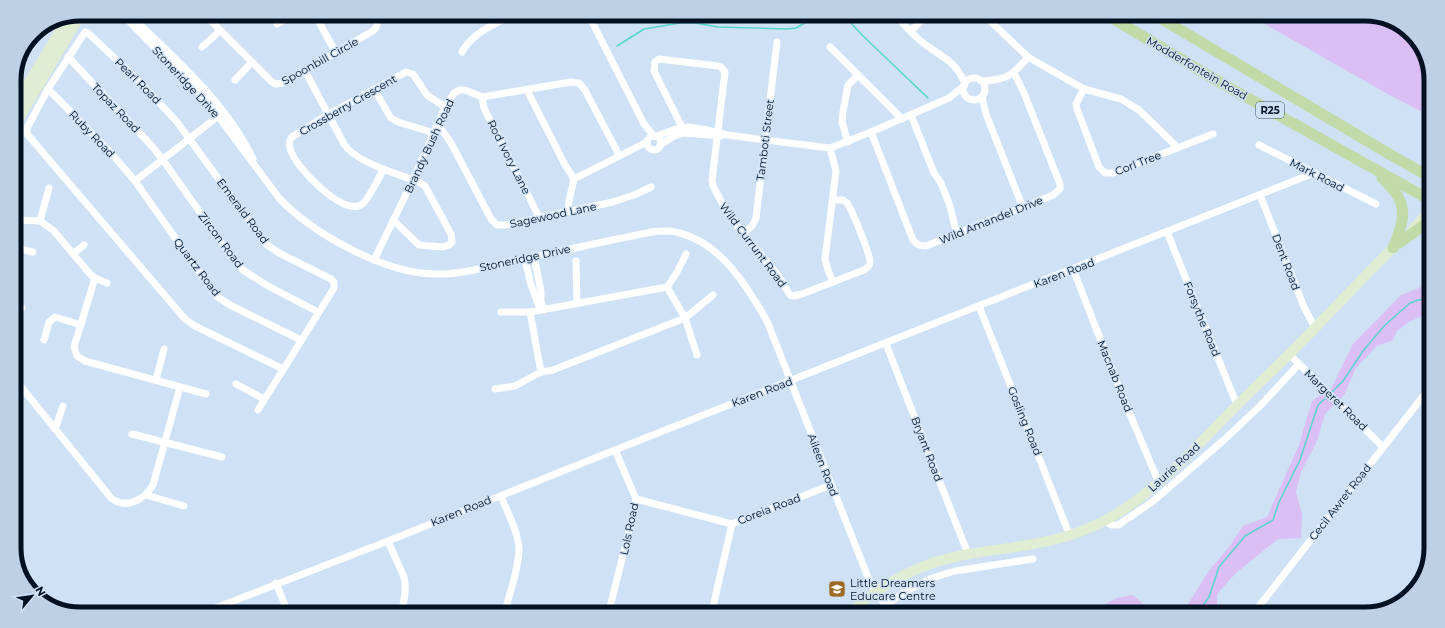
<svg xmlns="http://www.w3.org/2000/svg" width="1445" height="628" font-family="Montserrat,sans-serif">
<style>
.green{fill:#dbbef4}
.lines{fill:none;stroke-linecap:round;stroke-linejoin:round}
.stream{stroke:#58d5cd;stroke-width:1.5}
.street{stroke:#fff;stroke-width:7}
.secondary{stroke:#e1edd3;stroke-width:10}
.primary{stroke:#c2daa7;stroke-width:11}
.labels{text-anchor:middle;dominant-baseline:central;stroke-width:3;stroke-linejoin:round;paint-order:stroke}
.shield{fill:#cee1f5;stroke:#3e4f61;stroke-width:1}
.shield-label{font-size:10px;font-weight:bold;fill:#011122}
.street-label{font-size:11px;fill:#011122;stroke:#cee1f5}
.poi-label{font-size:11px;fill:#011122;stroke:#cee1f5;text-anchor:start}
.rim{fill:none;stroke:#011122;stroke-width:5}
</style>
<rect width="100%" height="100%" fill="#cee1f5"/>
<g class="green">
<polygon points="1256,19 1391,19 1420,43 1431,76 1430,116 1386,93"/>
<polygon points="1429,284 1429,313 1409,322 1397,331 1393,340 1377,346 1356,368 1344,395 1325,414 1317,441 1301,472 1296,492 1302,514 1301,538 1278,539 1236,573 1217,594 1217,613 1171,613 1187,606 1208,572 1229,547 1243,526 1267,517 1299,445 1312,401 1332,387 1353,344 1401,295"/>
<polygon points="1133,595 1153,613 1087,613 1117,598"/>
</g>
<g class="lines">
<g class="stream">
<polyline points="850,17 851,23 862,35 928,98"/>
<polyline points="617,46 644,29 680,23 695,23 718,27 788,29 796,28 815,17"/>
<polyline points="1331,393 1343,381 1363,351 1384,326 1410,303 1418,300 1429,299"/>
<polyline points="1198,613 1209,597 1219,567 1245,536 1273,520 1279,502 1300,460 1318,405 1329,395"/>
</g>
<g class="street">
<path d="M122,14L206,100L279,198C313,234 384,273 434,274C460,275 487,267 512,261C559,252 605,241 652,232C658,231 664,231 670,231C718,238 745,283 767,321L869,580L885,605"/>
<path d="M129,14C174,58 226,102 253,159"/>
<path d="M204,14L272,82L276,84L283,83L373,31C379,26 378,21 374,15"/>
<polyline points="315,15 336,53"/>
<polyline points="589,16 644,124 654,136"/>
<path d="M897,17C905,26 913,35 922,42C942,58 953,58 965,83"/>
<polyline points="164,18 168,14"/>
<polyline points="987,18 1028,57 1084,89 1121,99 1139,110 1177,147"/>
<polyline points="277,24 294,15"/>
<polyline points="911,31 925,17"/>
<polyline points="202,47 220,31"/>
<polyline points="830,47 902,119"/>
<path d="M462,52C472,33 492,26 510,16"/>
<polyline points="68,57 151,145 163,160 230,255 243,270 268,286 318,312"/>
<path d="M305,71L344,144C356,163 399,174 421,183L425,186L451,234L452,242L449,245L443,247L419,245L393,220"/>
<circle cx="974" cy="89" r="11"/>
<polyline points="235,80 252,62"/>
<path d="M982,81C1007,80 1013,75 1028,57"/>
<polyline points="48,89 111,153 135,181 216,296 230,305 301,340"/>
<polyline points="374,89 391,118 398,122 434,133"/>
<polyline points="1084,89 1076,104 1077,109 1099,167 1105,173 1113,173 1213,134"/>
<polyline points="527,90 564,163 574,179"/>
<polyline points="482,97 484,108 539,217"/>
<polyline points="982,97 986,114 1023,208"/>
<polyline points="911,115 934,173 941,183 950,206 954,223 957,233"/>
<polyline points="438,124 451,143 491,219 497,225 506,225 613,202 634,195 651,187"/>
<path d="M871,132L913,240C917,245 920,246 926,246L1053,195L1060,189V184L1024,93L1014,73"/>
<path d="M683,133L682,127L654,71L655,62L659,59L718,66L721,67L725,72L712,180L713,186L729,216L778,275L790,295L794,296L802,294L864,270C867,268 870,266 870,263C871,256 852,210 847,203L843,200H833"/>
<polyline points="656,136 676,129 689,127 707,130 727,135 830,148 871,132 949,98 964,86"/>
<circle cx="654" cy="143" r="7"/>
<polyline points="848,142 842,122 843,112 848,85 858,75"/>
<polyline points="660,145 674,136 684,133 721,136"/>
<polyline points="1259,145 1376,204"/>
<polyline points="830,148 836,171 825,259 828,270 833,282"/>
<path d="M384,169C378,178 369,200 361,205C342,216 293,165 290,148C289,144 289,140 292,137L329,114L406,72L413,74L427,95L445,107"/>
<polyline points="135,181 221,114"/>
<polyline points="49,188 40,221 54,231 90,274 95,278 107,283"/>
<polyline points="1260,195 1304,307 1315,328"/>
<polyline points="568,211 569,201 574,179 647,142"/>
<polyline points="14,219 19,220 40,221"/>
<polyline points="1167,232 1237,405"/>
<polyline points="743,234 752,226 756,218 777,42"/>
<polyline points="16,248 33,252"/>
<polyline points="73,254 84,245"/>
<polyline points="14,255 17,243 19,220"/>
<polyline points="534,257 541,291 541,301 544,310"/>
<polyline points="525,259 531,285 539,306"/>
<polyline points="374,260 413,180 445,107 454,93 460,90 465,90 482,97 571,82 579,83 585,90 619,155"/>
<polyline points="576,261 577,304"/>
<polyline points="1073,269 1124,400 1159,483"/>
<polyline points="95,278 74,347 77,356 85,361 206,394"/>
<polyline points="667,287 685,318 697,355"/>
<polyline points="14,306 22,308"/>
<polyline points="979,306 1070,536"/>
<polyline points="501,312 530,312 667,287 676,274 686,254"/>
<polyline points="530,312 541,372"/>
<polyline points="44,340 49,322 55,317 81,325"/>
<polyline points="886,344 968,554"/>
<polyline points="1289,354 1383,447"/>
<path d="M14,378L111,498C126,510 144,500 153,485L180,387"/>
<polyline points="156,380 164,349"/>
<polyline points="236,384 264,399"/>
<polyline points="495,389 515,386 541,372 553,370 685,318 713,295"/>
<polyline points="258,410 334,288 334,282 331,279 279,253 266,244 177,122 141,83 88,33 85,32 48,89 27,128 27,134 185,319 195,326 283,369"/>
<polyline points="55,429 63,406"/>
<polyline points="132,434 222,457"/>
<polyline points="146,495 184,506"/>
<path d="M501,496C507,512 518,531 519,549C519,568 510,592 505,611"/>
<polyline points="636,499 732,524 831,485"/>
<polyline points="1104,521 1112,525 1118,525 1152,502 1225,439 1261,405 1299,364"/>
<path d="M388,541L404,577C407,589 404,599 402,610"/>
<polyline points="276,583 287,610"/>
<polyline points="210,610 388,541 615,450 1314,173"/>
<polyline points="609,611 634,511 636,499 615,450"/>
<polyline points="712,611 732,524"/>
<polyline points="877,612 903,593 932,578 955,571 1033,559"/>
<polyline points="1253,614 1428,390"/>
</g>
<g class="secondary">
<polyline points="14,107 67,19"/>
<polyline points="14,128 24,110 81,14"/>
<polyline points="1412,230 1430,211"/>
<path d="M851,612C884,582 925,561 969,554C1017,546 1061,544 1104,521C1156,493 1195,448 1235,407C1262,381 1289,355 1315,328C1343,299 1370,270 1399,242"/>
</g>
<g class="primary">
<polyline points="1112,18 1223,84 1430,200"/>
<polyline points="1160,18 1396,158 1430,177"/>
<path d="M1382,178C1409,202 1406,217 1393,248"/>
<polyline points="1399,243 1424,225 1429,223"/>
</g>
</g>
<defs>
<g id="school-square" transform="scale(0.9)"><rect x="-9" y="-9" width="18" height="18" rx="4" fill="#9e6922" stroke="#cee1f5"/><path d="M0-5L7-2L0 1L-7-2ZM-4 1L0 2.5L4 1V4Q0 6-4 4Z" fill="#fff"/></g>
</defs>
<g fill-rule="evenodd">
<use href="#school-square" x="837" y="589"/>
</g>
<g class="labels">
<rect class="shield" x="1256" y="102" width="28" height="16" rx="3"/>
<g class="shield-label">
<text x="1270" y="110">R25</text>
</g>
<g class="street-label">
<text transform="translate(320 61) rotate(-29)">Spoonbill Circle</text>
<text transform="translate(1197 68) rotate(30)">Modderfontein Road</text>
<text transform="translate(138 81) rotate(45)">Pearl Road</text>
<text transform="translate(186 82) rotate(47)">Stoneridge Drive</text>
<text transform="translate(348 105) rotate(-30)">Crossberry Crescent</text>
<text transform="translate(116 108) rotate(46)">Topaz Road</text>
<text transform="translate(92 134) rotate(46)">Ruby Road</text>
<text transform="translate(765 140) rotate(-83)">Tamboti Street</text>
<text transform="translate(429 146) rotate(-65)">Brandy Bush Road</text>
<text transform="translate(509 157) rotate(63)">Rod Ivory Lane</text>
<text transform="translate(1138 163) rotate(-21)">Corl Tree</text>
<text transform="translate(1317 175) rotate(27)">Mark Road</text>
<text transform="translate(243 211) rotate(53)">Emerald Road</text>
<text transform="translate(553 215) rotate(-12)">Sagewood Lane</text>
<text transform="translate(991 220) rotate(-22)">Wild Amandel Drive</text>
<text transform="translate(221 240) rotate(53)">Zircon Road</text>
<text transform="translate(753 245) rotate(53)">Wild Currunt Road</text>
<text transform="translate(525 258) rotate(-12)">Stoneridge Drive</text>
<text transform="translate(1286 262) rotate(69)">Dent Road</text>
<text transform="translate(197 267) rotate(53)">Quartz Road</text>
<text transform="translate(1064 273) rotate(-21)">Karen Road</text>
<text transform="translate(1202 319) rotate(68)">Forsythe Road</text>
<text transform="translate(1115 376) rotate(68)">Macnab Road</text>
<text transform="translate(762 392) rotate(-21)">Karen Road</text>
<text transform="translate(1336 400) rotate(44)">Margeret Road</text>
<text transform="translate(1025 421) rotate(68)">Gosling Road</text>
<text transform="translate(927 449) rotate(69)">Bryant Road</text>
<text transform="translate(823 465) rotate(69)">Aileen Road</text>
<text transform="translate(1174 467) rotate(-43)">Laurie Road</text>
<text transform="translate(1340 502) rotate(-52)">Cecil Awret Road</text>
<text transform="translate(769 509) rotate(-21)">Coreia Road</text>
<text transform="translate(461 511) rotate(-22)">Karen Road</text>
<text transform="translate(629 529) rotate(-78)">Lols Road</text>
</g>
<g class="poi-label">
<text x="850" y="583">Little Dreamers<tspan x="850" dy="13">Educare Centre</tspan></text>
</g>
</g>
<path d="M0 0H1445V628H0ZM80 21H1365A59 59 0 0 1 1424 80V548A59 59 0 0 1 1365 607H80A59 59 0 0 1 21 548V80A59 59 0 0 1 80 21Z" fill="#bed0e4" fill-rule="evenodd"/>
<path class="rim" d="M80 21H1365A59 59 0 0 1 1424 80V548A59 59 0 0 1 1365 607H80A59 59 0 0 1 21 548V80A59 59 0 0 1 80 21Z"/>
<g transform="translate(32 596) rotate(61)" stroke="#cee1f5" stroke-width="3" paint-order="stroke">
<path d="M0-3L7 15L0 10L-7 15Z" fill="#011122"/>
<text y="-6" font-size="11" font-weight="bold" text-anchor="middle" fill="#011122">N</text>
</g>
</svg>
